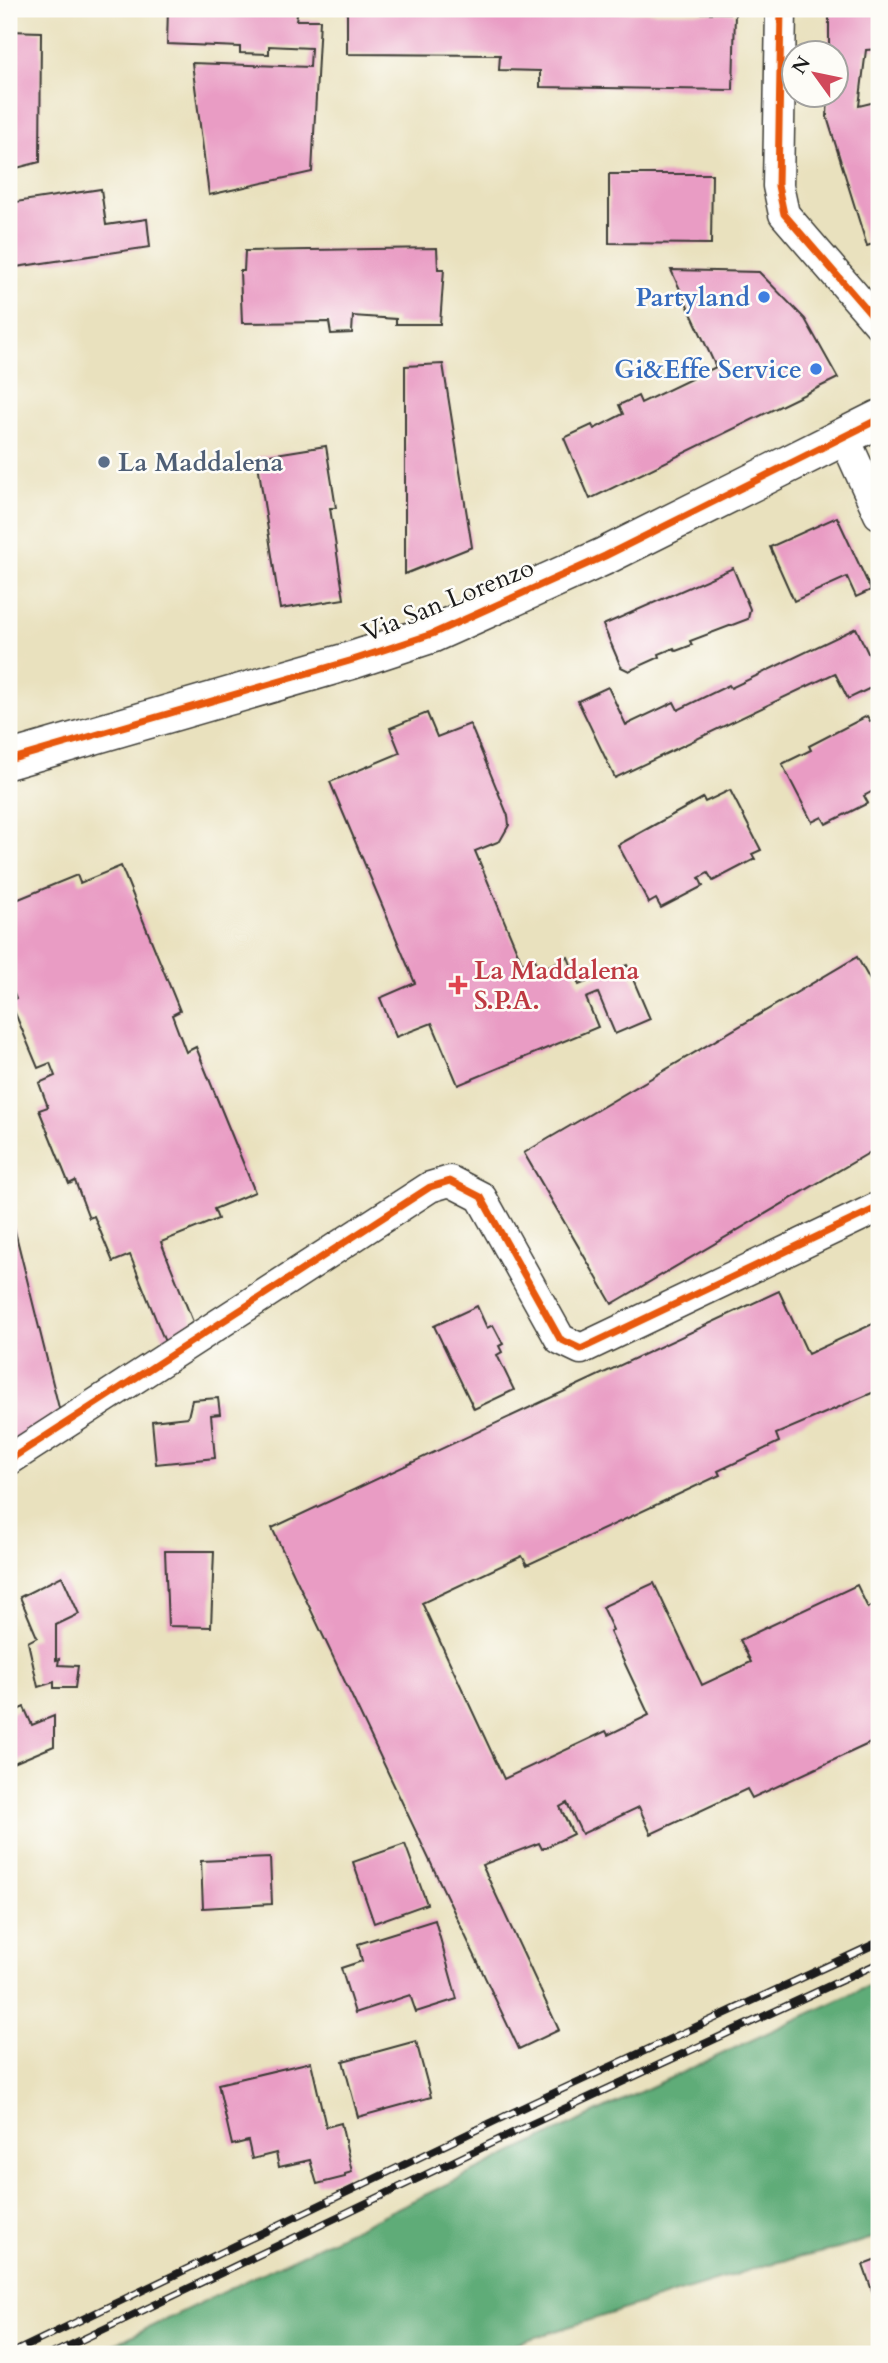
<svg xmlns="http://www.w3.org/2000/svg" width="888" height="2363" font-family="Cardo,serif">
<style>
.forest{fill:#5eac78;stroke:#3d644a;stroke-width:2}
.building{fill:#e99cc4}
.lines{fill:none;stroke-linecap:round;stroke-linejoin:round}
.minor-casing{stroke:#3b3a34;stroke-width:33}
.tertiary-casing{stroke:#3b3a34;stroke-width:40}
.minor{stroke:#fff;stroke-width:30}
.tertiary{stroke:#fff;stroke-width:37}
.rail-casing{stroke:#1c1c1c;stroke-width:8}
.rail{stroke:#fdfcf7;stroke-width:5;stroke-dasharray:16;stroke-linecap:butt}
.cycleway-casing{stroke:#fdfcf7;stroke-width:11}
.cycleway{stroke:#e8590c;stroke-width:7}
.shop-dot{fill:#3f7fe0;stroke:#fdfcf7;stroke-width:2.5}
.service-dot{fill:#5c6f8a;stroke:#fdfcf7;stroke-width:2.5}
.health-dot{fill:#e0444e;stroke:#fdfcf7;stroke-width:2.5}
.labels{text-anchor:middle;dominant-baseline:central;stroke-width:5;stroke-linejoin:round;paint-order:stroke}
.shop-label{font-size:26px;font-weight:bold;fill:#366cbe;stroke:#fdfcf7;text-anchor:end}
.service-label{font-size:26px;font-weight:bold;fill:#4e5e75;stroke:#fdfcf7;text-anchor:start}
.street-label{font-size:26px;fill:#1c1c1c;stroke:#fdfcf7}
.health-label{font-size:26px;font-weight:bold;fill:#be3a42;stroke:#fdfcf7;text-anchor:start}
</style>
<rect width="100%" height="100%" fill="#fdfcf7"/>
<filter id="ink" filterUnits="userSpaceOnUse"><feTurbulence type="fractalNoise" baseFrequency=".0143" numOctaves="2"/><feDisplacementMap in="SourceGraphic" scale="14" xChannelSelector="R" yChannelSelector="G"/><feConvolveMatrix kernelMatrix="1 2 1 2 8 2 1 2 1" color-interpolation-filters="sRGB"/></filter>
<filter id="wash" filterUnits="userSpaceOnUse"><feTurbulence type="fractalNoise" baseFrequency=".00686" numOctaves="4" result="noise"/><feDisplacementMap in="SourceGraphic" scale="28" xChannelSelector="R" yChannelSelector="G"/><feGaussianBlur stdDeviation="1.57" result="paint"/><feColorMatrix in="noise" values="0 0 0 0 0 0 0 0 0 0 0 0 0 0 0 0 0 1.4 0 .05"/><feComposite in="paint" operator="in"/></filter>
<g filter="url(#wash)">
<rect width="100%" height="100%" fill="#e9e1be"/>
<polygon class="forest" points="879,1981 879,2236 838,2249 769,2264 482,2354 94,2354 612,2105"/>
<g id="blocks">
<g class="building">
<polygon points="168,9 298,9 296,20 320,20 312,172 209,195 192,63 310,67 311,48 269,46 269,54 240,53 240,47 167,44"/>
<polygon points="347,9 610,9 610,12 735,13 733,90 540,87 540,71 499,70 500,55 347,54"/>
<polygon points="829,9 879,9 879,49 866,50 859,106 879,101 879,242 867,246 827,117 828,94 836,94 836,52 829,52"/>
<polygon points="9,31 41,32 40,162 9,170"/>
<polygon points="609,174 712,174 711,244 609,243"/>
<polygon points="101,189 106,225 147,219 150,247 9,268 9,203"/>
<polygon points="437,248 438,269 444,269 440,324 396,324 396,319 353,316 352,333 331,334 329,322 242,323 240,271 244,271 245,251"/>
<polygon points="671,270 759,272 805,319 838,378 590,499 564,438 592,425 594,429 623,414 619,405 638,396 641,403 716,367"/>
<polygon points="443,364 472,547 405,574 405,366"/>
<polygon points="326,446 336,508 330,508 344,599 280,609 257,457"/>
<polygon points="837,517 871,590 856,597 847,577 794,601 770,547"/>
<polygon points="733,568 750,609 748,619 690,641 692,645 676,651 674,648 659,654 660,657 629,671 621,667 603,625"/>
<polygon points="856,628 879,676 879,684 848,699 835,673 615,778 578,701 608,687 626,725 674,702 678,710 729,685 731,688"/>
<polygon points="427,713 437,737 470,724 508,816 509,825 500,841 475,851 522,963 534,957 540,970 568,957 579,985 627,965 650,1019 615,1034 598,993 586,998 598,1027 458,1085 432,1023 396,1037 380,998 415,983 330,782 400,753 390,728"/>
<polygon points="867,716 870,721 879,716 879,801 873,791 864,796 868,803 826,824 822,817 812,822 782,764 811,750 809,746"/>
<polygon points="730,790 761,850 752,854 755,859 713,881 708,873 699,878 703,886 661,908 656,899 649,903 618,845 703,798 705,802"/>
<polygon points="121,866 180,1011 172,1015 186,1052 196,1047 255,1192 214,1209 218,1219 161,1242 193,1322 165,1342 130,1255 113,1262 94,1216 89,1218 75,1181 69,1184 39,1110 48,1107 39,1083 55,1076 50,1063 38,1068 10,1001 16,998 9,980 9,903 77,875 80,883"/>
<polygon points="857,957 879,996 879,1147 612,1304 524,1153"/>
<polygon points="9,1207 61,1416 9,1448"/>
<polygon points="779,1291 808,1354 879,1321 879,1390 776,1434 779,1442 718,1471 720,1475 527,1565 522,1556 422,1603 504,1779 606,1731 608,1735 649,1715 610,1632 613,1630 602,1607 654,1583 702,1685 751,1662 740,1640 857,1585 868,1608 879,1602 879,1739 752,1798 747,1789 651,1834 639,1807 582,1834 567,1803 560,1807 573,1834 542,1849 539,1843 482,1865 559,2030 519,2049 272,1528"/>
<polygon points="477,1306 487,1328 493,1325 503,1344 499,1346 502,1352 497,1355 514,1390 474,1409 434,1326"/>
<polygon points="218,1398 220,1414 211,1415 215,1458 156,1464 152,1421 188,1417 192,1400"/>
<polygon points="165,1551 214,1551 211,1627 168,1626"/>
<polygon points="62,1576 79,1614 56,1625 56,1660 59,1659 58,1665 78,1666 75,1688 54,1688 54,1682 38,1687 28,1642 37,1637 20,1597"/>
<polygon points="24,1707 32,1725 54,1716 54,1746 9,1765 9,1714"/>
<polygon points="405,1844 427,1904 374,1923 353,1862"/>
<polygon points="270,1858 272,1904 203,1908 201,1861"/>
<polygon points="435,1920 457,1999 416,2012 410,1995 355,2013 341,1968 362,1961 358,1944"/>
<polygon points="416,2041 431,2097 358,2117 343,2061"/>
<polygon points="311,2062 326,2127 341,2123 352,2172 345,2174 345,2177 317,2184 310,2160 279,2167 276,2153 252,2159 248,2141 232,2145 218,2084"/>
<polygon points="879,2259 879,2298 875,2299 863,2265"/>
</g>
</g>
</g>
<g filter="url(#ink)">
<use href="#blocks" fill-opacity="0" stroke="#3b3a34" stroke-width="2"/>
<g class="lines">
<g class="minor-casing">
<g id="minor">
<polyline points="781,9 778,186 784,214 879,324"/>
<polyline points="845,439 879,514"/>
<polyline points="9,1460 430,1187 450,1181 481,1197 560,1339 581,1349 879,1207"/>
</g>
</g>
<g class="tertiary-casing">
<polyline id="tertiary" points="9,760 353,660 432,634 605,556 879,419"/>
</g>
<use href="#minor" class="minor"/>
<use href="#tertiary" class="tertiary"/>
<g class="rail-casing">
<g id="rail">
<polyline points="10,2354 526,2106 879,1942"/>
<polyline points="52,2354 525,2127 879,1963"/>
</g>
</g>
<use href="#rail" class="rail"/>
<g class="cycleway-casing">
<g id="cycleway">
<polyline points="781,9 778,186 784,214 879,324"/>
<polyline points="9,760 353,660 432,634 605,556 879,419"/>
<polyline points="9,1460 430,1187 450,1181 481,1197 560,1339 581,1349 879,1207"/>
</g>
</g>
<use href="#cycleway" class="cycleway"/>
</g>
</g>
<g class="shop-dot">
<circle cx="764" cy="297" r="7"/>
<circle cx="816" cy="369" r="7"/>
</g>
<circle class="service-dot" cx="104" cy="462" r="7"/>
<path class="health-dot" d="M454.5 974.5h7v7h7v7h-7v7h-7v-7h-7v-7h7z"/>
<g class="labels">
<g class="shop-label">
<text x="750" y="297">Partyland</text>
<text x="802" y="369">Gi&amp;Effe Service</text>
</g>
<g class="service-label">
<text x="118" y="462">La Maddalena</text>
</g>
<g class="street-label">
<text transform="translate(448 600) rotate(-22)">Via San Lorenzo</text>
</g>
<g class="health-label">
<text x="474" y="970">La Maddalena<tspan x="474" dy="30">S.P.A.</tspan></text>
</g>
</g>
<rect width="888" height="2363" fill="none" stroke="#fdfcf7" stroke-width="35"/>
<g transform="translate(815 74) rotate(303)"><circle r="33" fill="#fdfcf7" stroke="#a3a29f" stroke-width="2"/>
<path d="M0-5L12 26L0 18L-12 26Z" fill="#d1495b"/>
<text y="-10" font-size="19" font-weight="bold" text-anchor="middle" fill="#1c1c1c">N</text>
</g>
</svg>
